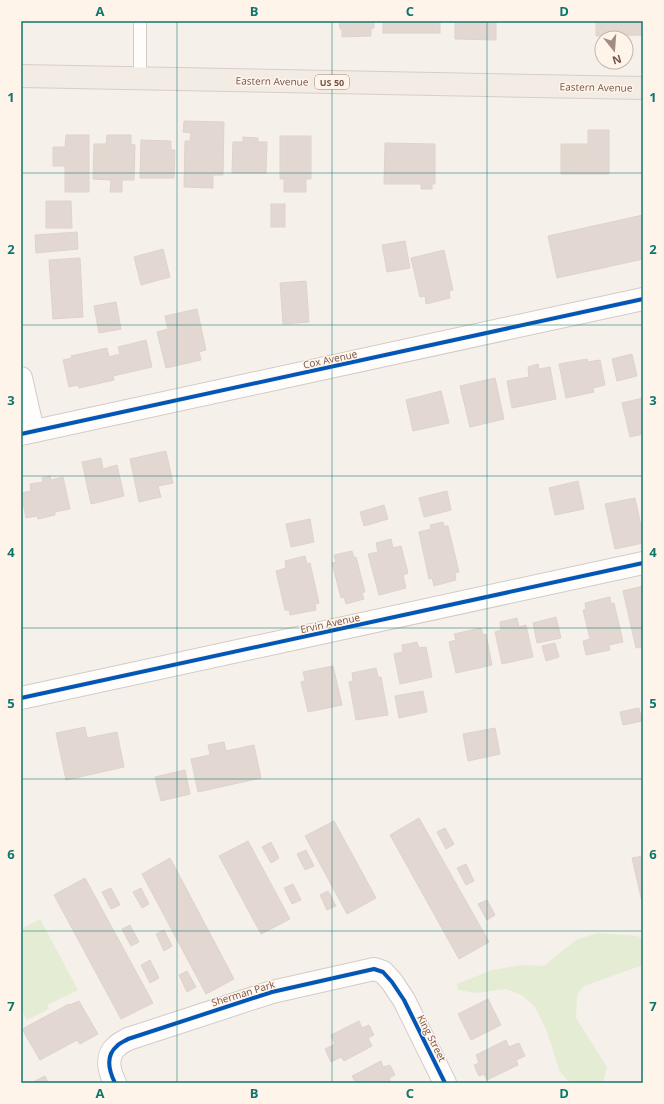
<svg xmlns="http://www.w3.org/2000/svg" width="664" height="1104" font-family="'Open Sans',sans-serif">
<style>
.green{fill:#e4ecd4}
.building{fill:#e3d8d1;stroke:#dfd2cc}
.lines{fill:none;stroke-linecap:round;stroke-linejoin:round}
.service-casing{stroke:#d4cbc6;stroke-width:14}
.minor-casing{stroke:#d4cbc6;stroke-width:24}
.primary-casing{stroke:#d8cdc9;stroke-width:24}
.service{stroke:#fefdfc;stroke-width:12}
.minor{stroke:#fefdfc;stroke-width:22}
.primary{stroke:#f2ece5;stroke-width:22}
.cycleway-casing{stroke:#fff4ea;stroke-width:6}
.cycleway{stroke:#0057b8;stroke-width:4}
.grid{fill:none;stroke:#0f766e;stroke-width:1;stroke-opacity:0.55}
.labels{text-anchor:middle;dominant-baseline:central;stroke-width:3;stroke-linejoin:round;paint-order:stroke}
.shield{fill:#fff4ea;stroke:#9e847a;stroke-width:1}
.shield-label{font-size:9px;font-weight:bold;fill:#74544a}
.street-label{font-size:10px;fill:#74544a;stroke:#fff4ea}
.neatline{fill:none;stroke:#0f766e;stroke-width:1.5}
.grid-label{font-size:13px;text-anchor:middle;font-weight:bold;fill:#0f766e}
</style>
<rect width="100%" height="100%" fill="#f6f0ea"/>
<g class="green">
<polygon points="40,919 78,990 47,1005 49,1009 27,1020 21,1010 21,929"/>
<polygon points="597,933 637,936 643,939 643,965 584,986 577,995 576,1018 607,1067 603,1083 570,1083 560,1072 546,1029 535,1007 523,996 506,989 475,993 458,990 457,984 492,970 522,965 544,966 576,940"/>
</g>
<g class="building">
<polygon points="339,21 374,21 374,28 371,28 371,36 342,37 342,29 340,29"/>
<rect x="383" y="21" width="57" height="12"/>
<polygon points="455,21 496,21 496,40 455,39"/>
<polygon points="596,21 643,21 643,35 596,36"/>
<polygon points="184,121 224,122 223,175 213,175 213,188 184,187 185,141 190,141 191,133 183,132"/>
<polygon points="588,130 609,130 609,174 561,174 561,144 588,144"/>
<polygon points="66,135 89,135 89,192 65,192 65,166 53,166 53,147 65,147"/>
<polygon points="107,135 131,135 131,144 135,145 134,180 122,180 122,192 110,192 111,180 93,179 94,144 106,144"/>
<polygon points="280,136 311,136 311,179 306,179 306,192 284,192 284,179 280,179"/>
<polygon points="243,137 258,138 258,142 267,142 266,173 232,173 233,142 243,142"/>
<polygon points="141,140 171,141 171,150 175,150 174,178 140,178"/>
<polygon points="385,143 435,144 435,184 432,184 432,189 421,189 421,184 384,184"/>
<polygon points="46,201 71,201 72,228 46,228"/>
<rect x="271" y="204" width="14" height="23"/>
<polygon points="643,215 643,259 557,278 548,236"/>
<polygon points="77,232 78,249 36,253 35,235"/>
<polygon points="405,241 410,268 387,272 382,245"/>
<polygon points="163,249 170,277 141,285 134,257"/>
<polygon points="444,250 453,290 449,291 450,298 426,304 425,296 420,297 411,258"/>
<polygon points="80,258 83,317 53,319 49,260"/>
<polygon points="306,281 309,322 283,324 280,283"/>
<polygon points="116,302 121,329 99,333 94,306"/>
<polygon points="197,309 206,350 199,352 201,360 166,368 157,332 168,329 165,316"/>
<polygon points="146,340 152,367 113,376 114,380 79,388 78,385 69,387 63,360 72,358 71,356 107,348 109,357 120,354 118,347"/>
<polygon points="632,354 637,376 617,381 612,359"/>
<polygon points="587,359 588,362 600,360 605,385 593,388 594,392 566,398 559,364"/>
<polygon points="538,364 539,369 550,367 556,399 512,408 507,381 529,377 528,367"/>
<polygon points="495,378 504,419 470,427 460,386"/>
<polygon points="441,391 449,423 413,431 406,400"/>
<polygon points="643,398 643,434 630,437 622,403"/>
<polygon points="166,451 173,483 158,486 161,497 139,502 130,459"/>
<polygon points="101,458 103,469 117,465 124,496 91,504 82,462"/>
<polygon points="50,476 51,480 63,477 70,509 55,512 55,515 38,519 37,516 26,518 21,493 31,491 30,484 43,482 42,478"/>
<polygon points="578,481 584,509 555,515 549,488"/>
<polygon points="447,491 451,510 424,517 419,498"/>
<polygon points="635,498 643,535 643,543 615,549 605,504"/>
<polygon points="384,505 388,519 364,526 360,512"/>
<polygon points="310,519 314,542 291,547 286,524"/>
<polygon points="443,522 444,526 448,526 459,572 455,573 456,580 434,586 432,578 429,579 419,532 431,529 430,525"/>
<polygon points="391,539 393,548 401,546 408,573 403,575 406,588 379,595 368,554 378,552 376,543"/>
<polygon points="352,551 354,558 356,557 365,592 362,593 364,599 346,604 344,597 341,598 332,563 336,562 334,555"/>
<polygon points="305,556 307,564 310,563 319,603 315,604 316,610 290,615 289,610 285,610 276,571 286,568 285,561"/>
<polygon points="643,586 643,647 636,648 623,591"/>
<polygon points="610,597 611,604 614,603 623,642 609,645 610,650 586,655 583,641 590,639 583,610 586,609 585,603"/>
<polygon points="556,617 561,638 537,643 533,623"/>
<polygon points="517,618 519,627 526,625 533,657 502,664 495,632 501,630 500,622"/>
<polygon points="481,628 483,635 486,634 492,665 456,673 449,642 456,640 454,634"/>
<polygon points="417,642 419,648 426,647 432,677 400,684 394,654 403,652 402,645"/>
<polygon points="555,643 559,657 546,661 542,646"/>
<polygon points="333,666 342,705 308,712 301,682 305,681 303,672"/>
<polygon points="376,668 378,677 381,677 388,715 356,720 349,682 353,681 352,673"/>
<polygon points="423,691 427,712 399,718 395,696"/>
<polygon points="639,708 642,721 623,725 620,712"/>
<polygon points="85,727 87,738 117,732 124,767 66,780 56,733"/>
<polygon points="495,728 500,754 468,761 463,734"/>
<polygon points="224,742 226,751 254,745 261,778 198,792 191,759 210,755 208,745"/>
<polygon points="185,770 190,794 161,801 155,777"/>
<polygon points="419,818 489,942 459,959 390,835"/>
<polygon points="334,821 376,898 347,914 305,836"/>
<polygon points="445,828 454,844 446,849 437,832"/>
<polygon points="248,841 290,919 261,934 219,856"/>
<polygon points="271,842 279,858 271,863 262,847"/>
<polygon points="306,850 314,866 305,870 297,854"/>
<polygon points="643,856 643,906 632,858"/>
<polygon points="170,858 234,979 206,994 142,874"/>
<polygon points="466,864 474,881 466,885 457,868"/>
<polygon points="85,878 153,1003 121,1019 54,895"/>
<polygon points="293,884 301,900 292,904 284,888"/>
<polygon points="111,888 120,905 111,909 102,892"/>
<polygon points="141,888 149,904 142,908 133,892"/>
<polygon points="328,891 336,906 327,910 320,895"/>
<polygon points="487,900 495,915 487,920 478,904"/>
<polygon points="130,925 139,942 131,946 122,929"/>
<polygon points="164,930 172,946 164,951 156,934"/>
<polygon points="150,960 159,978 150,983 141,965"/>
<polygon points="187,971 196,987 187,992 179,975"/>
<polygon points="488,999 501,1025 471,1040 458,1014"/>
<polygon points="79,1001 98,1034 80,1044 77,1040 40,1060 22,1029 69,1004 70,1005"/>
<polygon points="359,1021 362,1028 369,1025 374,1035 368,1038 372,1046 344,1061 341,1057 331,1062 325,1049 335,1044 331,1035"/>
<polygon points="506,1040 509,1047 519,1043 525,1056 516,1060 518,1065 487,1080 484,1074 479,1076 474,1065 479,1063 476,1055"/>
<polygon points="381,1061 383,1067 390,1065 395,1075 389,1078 391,1083 356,1083 352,1076"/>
<polygon points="45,1076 48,1083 31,1083"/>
</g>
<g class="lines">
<g class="service-casing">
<polyline id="service" points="140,21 140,78"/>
</g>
<g class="minor-casing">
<g id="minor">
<polyline points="21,378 33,431"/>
<polyline points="21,434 643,299"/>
<polyline points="21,698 643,563"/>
<path d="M115,1083C109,1071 105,1056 117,1046C120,1043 125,1041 128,1039L272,992L374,969L383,972L392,982L404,1000L445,1083"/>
</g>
</g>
<g class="primary-casing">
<path id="primary" d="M21,76C228,79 436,85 643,88"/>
</g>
<use href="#service" class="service"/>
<use href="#minor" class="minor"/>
<use href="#primary" class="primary"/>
<g class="cycleway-casing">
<g id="cycleway">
<polyline points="21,434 643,299"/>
<polyline points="21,698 643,563"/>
<path d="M115,1083C109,1071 105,1056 117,1046C120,1043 125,1041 128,1039L272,992L374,969L383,972L392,982L404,1000L445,1083"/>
</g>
</g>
<use href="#cycleway" class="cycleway"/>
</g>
<path class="grid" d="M177,21V1083M332,21V1083M487,21V1083M21,173H643M21,325H643M21,476H643M21,628H643M21,779H643M21,931H643"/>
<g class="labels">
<rect class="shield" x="315" y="75" width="34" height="14" rx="3"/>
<g class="shield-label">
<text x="332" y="82">US 50</text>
</g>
<g class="street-label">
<text transform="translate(272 81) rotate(1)">Eastern Avenue</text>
<text transform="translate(596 87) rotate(1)">Eastern Avenue</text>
<text transform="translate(330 359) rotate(-12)">Cox Avenue</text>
<text transform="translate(330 623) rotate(-12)">Ervin Avenue</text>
<text transform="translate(243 993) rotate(-17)">Sherman Park</text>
<text transform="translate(432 1038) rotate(63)">King Street</text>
</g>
</g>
<rect width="664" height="1104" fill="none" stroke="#fff4ea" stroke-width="44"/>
<g transform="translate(614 50) rotate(163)"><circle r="19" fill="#fff4ea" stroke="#c7b4aa"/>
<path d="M0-3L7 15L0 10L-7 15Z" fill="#a28b82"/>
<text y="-6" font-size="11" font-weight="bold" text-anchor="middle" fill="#74544a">N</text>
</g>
<rect x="22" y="22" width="620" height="1060" class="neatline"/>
<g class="grid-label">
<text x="100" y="16">A</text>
<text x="254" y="16">B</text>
<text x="410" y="16">C</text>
<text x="564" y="16">D</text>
<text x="11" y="102">1</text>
<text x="653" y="102">1</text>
<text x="11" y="254">2</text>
<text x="653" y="254">2</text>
<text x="11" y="405">3</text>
<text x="653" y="405">3</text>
<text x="11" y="557">4</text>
<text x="653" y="557">4</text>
<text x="11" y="708">5</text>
<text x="653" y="708">5</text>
<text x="11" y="859">6</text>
<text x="653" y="859">6</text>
<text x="11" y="1011">7</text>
<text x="653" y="1011">7</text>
<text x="100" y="1098">A</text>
<text x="254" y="1098">B</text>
<text x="410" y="1098">C</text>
<text x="564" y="1098">D</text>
</g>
</svg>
